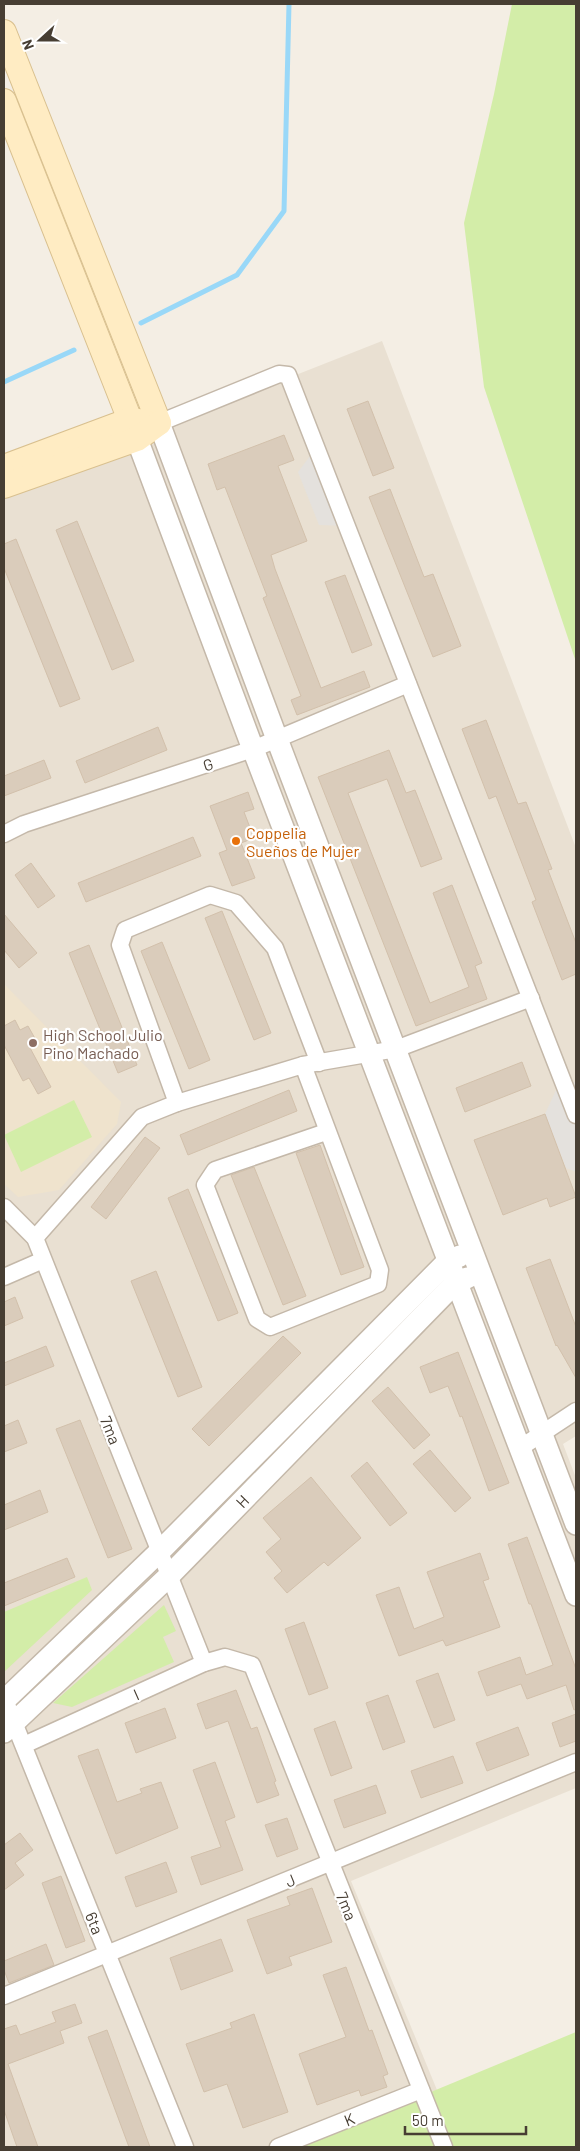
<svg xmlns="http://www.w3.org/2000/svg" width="580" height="2151" font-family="Barlow,sans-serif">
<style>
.residential{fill:#e9e0d2}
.education{fill:#efe3cd}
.green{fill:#d3eda8}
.parking{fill:#e4e1dd}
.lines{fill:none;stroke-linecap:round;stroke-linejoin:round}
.stream{stroke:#99d8f8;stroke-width:5}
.building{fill:#daccbb;stroke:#d2c0ab}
.minor-casing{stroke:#c4b8a9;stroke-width:19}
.tertiary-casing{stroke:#c4b8a9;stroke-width:24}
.secondary-casing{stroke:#d9c08f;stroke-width:26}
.minor{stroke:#fff;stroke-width:16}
.tertiary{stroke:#fff;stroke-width:21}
.secondary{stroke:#ffecc3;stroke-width:24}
.food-dot{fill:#e8710a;stroke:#fff;stroke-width:2}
.education-dot{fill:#8d6e63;stroke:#fff;stroke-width:2}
.labels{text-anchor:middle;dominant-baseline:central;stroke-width:4.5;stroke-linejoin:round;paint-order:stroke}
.street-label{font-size:16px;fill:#473e33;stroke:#fff}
.food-label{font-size:16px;fill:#c56008;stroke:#fff;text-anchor:start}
.education-label{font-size:16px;fill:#785e54;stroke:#fff;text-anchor:start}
</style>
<rect width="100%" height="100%" fill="#f4eee4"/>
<polygon class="residential" points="382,341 576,848 576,1436 563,1444 576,1478 576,1788 351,1881 437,2090 298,2147 4,2147 4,490"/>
<polygon class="education" points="4,984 121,1102 117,1124 59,1190 18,1197 4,1184"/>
<g class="green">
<polygon points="512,4 576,4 576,662 484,387 464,223 494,94"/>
<polygon points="74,1100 92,1137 21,1172 4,1135"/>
<polygon points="87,1577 92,1590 4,1672 4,1612"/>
<polygon points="164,1605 176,1631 163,1637 174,1662 72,1707 53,1703"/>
<polygon points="576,2032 576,2147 298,2147"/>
</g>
<g class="parking">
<polygon points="316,448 347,526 319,525 298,472"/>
<polygon points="562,1077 576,1083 576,1172 566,1168 545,1114"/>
</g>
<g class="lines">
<g class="stream">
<polyline points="141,323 237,275 284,211 289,4"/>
<polyline points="4,382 74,350"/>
</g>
</g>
<g class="building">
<polygon points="368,401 394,468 373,476 347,409"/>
<polygon points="284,435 294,460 278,466 307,541 271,555 275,569 321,688 364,671 370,687 297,715 291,700 301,696 263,598 267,596 225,487 217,490 208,464"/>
<polygon points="390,489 424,577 433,574 461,646 433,657 369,497"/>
<polygon points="77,521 134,661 112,670 56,530"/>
<polygon points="16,539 80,699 60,707 4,568 4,544"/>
<polygon points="345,575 372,645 352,653 325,582"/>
<polygon points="486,720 518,804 526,802 552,869 548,870 576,943 576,974 562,980 532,902 536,900 496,796 489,799 462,729"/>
<polygon points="158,727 167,750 85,783 76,761"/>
<polygon points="389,750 406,793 415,790 442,859 421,867 387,779 348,793 394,911 430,1003 469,987 433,893 452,885 482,963 475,966 487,999 416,1026 318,777"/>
<polygon points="44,760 51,778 4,796 4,776"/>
<polygon points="248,792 254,809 244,812 254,838 241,843 255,878 232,886 219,853 227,850 210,806"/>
<polygon points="193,837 201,856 86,902 78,883"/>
<polygon points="31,863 55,896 38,908 15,875"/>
<polygon points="222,911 271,1033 254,1040 205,918"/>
<polygon points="4,914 37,953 19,968 4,950"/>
<polygon points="162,942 210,1060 189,1069 141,951"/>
<polygon points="89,945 137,1065 118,1073 69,953"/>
<polygon points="15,1020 20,1030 28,1026 37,1042 29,1046 51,1087 38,1094 29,1078 23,1081 4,1045 4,1026"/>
<polygon points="522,1062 531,1086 465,1112 456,1088"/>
<polygon points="289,1090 297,1111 188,1155 180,1135"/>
<polygon points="545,1114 576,1197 550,1207 547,1198 503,1215 474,1140"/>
<polygon points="145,1137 160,1148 106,1219 91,1207"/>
<polygon points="320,1145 364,1267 341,1275 296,1153"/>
<polygon points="254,1167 306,1296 283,1305 231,1175"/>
<polygon points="188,1189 238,1313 218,1321 168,1198"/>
<polygon points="550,1259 576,1327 576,1378 557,1345 556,1346 526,1268"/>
<polygon points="156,1271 202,1387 178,1397 131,1281"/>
<polygon points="15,1297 23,1318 4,1326 4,1302"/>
<polygon points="283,1336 301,1353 209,1446 192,1429"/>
<polygon points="46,1346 54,1366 4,1386 4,1363"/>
<polygon points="458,1352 509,1483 489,1491 462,1416 460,1417 448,1386 430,1393 420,1367"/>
<polygon points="388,1387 430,1435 414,1449 372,1401"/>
<polygon points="18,1420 27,1443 4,1452 4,1426"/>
<polygon points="80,1420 132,1549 108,1558 56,1429"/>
<polygon points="430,1450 471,1498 455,1512 413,1464"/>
<polygon points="367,1462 407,1513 390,1526 351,1476"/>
<polygon points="311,1477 361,1538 328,1566 324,1562 287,1593 274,1578 282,1571 266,1552 281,1539 263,1518"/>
<polygon points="40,1490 48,1512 4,1530 4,1505"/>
<polygon points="527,1537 576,1669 576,1709 574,1710 566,1685 527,1699 521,1684 487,1696 478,1672 520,1657 526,1675 553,1665 531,1604 529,1604 508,1544"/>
<polygon points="480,1553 489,1579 483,1581 500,1627 446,1646 443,1640 399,1656 376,1595 399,1587 414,1629 444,1617 427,1572"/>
<polygon points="67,1558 75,1577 4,1606 4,1583"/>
<polygon points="304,1622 328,1688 309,1695 285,1629"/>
<polygon points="438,1673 455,1720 434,1728 416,1681"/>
<polygon points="236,1690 251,1729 257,1727 276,1781 274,1782 279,1795 257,1803 228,1721 206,1729 197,1704"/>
<polygon points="388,1695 405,1742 383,1750 366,1703"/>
<polygon points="165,1708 176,1738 136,1753 125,1723"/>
<polygon points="576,1714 576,1741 560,1747 552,1723"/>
<polygon points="335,1721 352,1768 331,1776 314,1729"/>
<polygon points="518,1727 529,1755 487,1771 476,1743"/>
<polygon points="98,1749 117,1802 142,1793 140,1789 161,1782 178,1828 116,1854 78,1756"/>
<polygon points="453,1756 463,1783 421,1798 411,1771"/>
<polygon points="215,1762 235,1817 225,1821 243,1870 201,1885 191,1857 221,1847 193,1770"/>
<polygon points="376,1785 386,1813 344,1828 334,1800"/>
<polygon points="287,1818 298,1849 277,1857 265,1825"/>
<polygon points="20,1833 33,1850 15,1863 24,1875 4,1890 4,1845"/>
<polygon points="166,1862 177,1892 136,1907 125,1877"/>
<polygon points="61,1876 85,1941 66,1948 42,1883"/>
<polygon points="312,1888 332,1942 289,1957 292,1965 267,1974 247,1920 290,1905 287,1897"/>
<polygon points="221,1939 233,1971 181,1990 170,1958"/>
<polygon points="46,1944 54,1965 9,1983 4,1970 4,1961"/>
<polygon points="346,1967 369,2031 372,2030 388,2074 383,2076 387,2087 361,2096 359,2090 317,2105 299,2054 346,2037 323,1975"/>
<polygon points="75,2004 82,2023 60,2031 64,2043 8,2064 38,2147 17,2147 4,2110 4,2029 16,2025 20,2035 56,2022 52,2012"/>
<polygon points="254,2014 288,2112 243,2128 227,2084 204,2092 186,2044 232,2028 230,2023"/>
<polygon points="107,2030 150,2147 129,2147 88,2037"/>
</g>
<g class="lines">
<g class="minor-casing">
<g id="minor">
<polyline points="159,423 279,374 288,375 576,1115"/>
<polyline points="4,834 24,824 253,749 408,684"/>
<polyline points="303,1065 380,1270 378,1284 270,1327 257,1319 205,1185 215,1170 326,1132"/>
<polyline points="177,1103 120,945 125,930 210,895 236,903 275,948 319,1063"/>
<polyline points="4,1207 35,1238 204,1663"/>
<polyline points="35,1238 142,1117 177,1103 303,1065 396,1049 531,998"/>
<polyline points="4,1277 43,1260"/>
<polyline points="520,1448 576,1411"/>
<polyline points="5,1700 185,2147"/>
<polyline points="24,1745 204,1663 225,1657 252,1665 444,2147"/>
<polyline points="4,1996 576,1762"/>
<polyline points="278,2147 421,2090"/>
</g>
</g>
<g class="tertiary-casing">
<g id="tertiary">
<polyline points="131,423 253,749 576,1595"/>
<polyline points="159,423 277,739 576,1524"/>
<polyline points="4,1701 159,1552 448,1261 460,1256"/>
<polyline points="4,1732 169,1576 456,1282 467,1278"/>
</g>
</g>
<g class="secondary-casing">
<g id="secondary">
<polyline points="4,32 159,423"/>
<polyline points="4,101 130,420"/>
<polyline points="4,467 130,420 145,422"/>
<polyline points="4,486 137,439 159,423"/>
</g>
</g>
<use href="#minor" class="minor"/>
<use href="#tertiary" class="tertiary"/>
<use href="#secondary" class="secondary"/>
</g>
<circle class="food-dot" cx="236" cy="841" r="5"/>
<circle class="education-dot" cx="33" cy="1043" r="5"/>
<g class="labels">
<g class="street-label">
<text transform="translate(208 764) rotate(-18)">G</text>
<text transform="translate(111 1430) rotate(68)">7ma</text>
<text transform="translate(242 1501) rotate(-46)">H</text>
<text transform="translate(136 1694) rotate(-24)">I</text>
<text transform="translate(290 1880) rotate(-22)">J</text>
<text transform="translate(347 1906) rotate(68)">7ma</text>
<text transform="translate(95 1923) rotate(68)">6ta</text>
<text transform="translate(349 2119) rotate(-22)">K</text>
</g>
<g class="food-label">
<text x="246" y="832">Coppelia<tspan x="246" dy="18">Sueños de Mujer</tspan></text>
</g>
<g class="education-label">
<text x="43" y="1034">High School Julio<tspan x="43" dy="18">Pino Machado</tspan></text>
</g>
</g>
<rect width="580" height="2151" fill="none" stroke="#473e33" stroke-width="10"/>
<g transform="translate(40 40) rotate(249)" stroke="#ffffff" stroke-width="4" paint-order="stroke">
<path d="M0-4L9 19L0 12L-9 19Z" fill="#473e33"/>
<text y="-8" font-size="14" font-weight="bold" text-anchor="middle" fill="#473e33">N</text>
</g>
<path d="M405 2126v8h121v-8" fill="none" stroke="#473e33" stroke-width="2.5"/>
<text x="412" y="2126" font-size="15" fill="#473e33" stroke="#ffffff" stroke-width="4" paint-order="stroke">50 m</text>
</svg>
